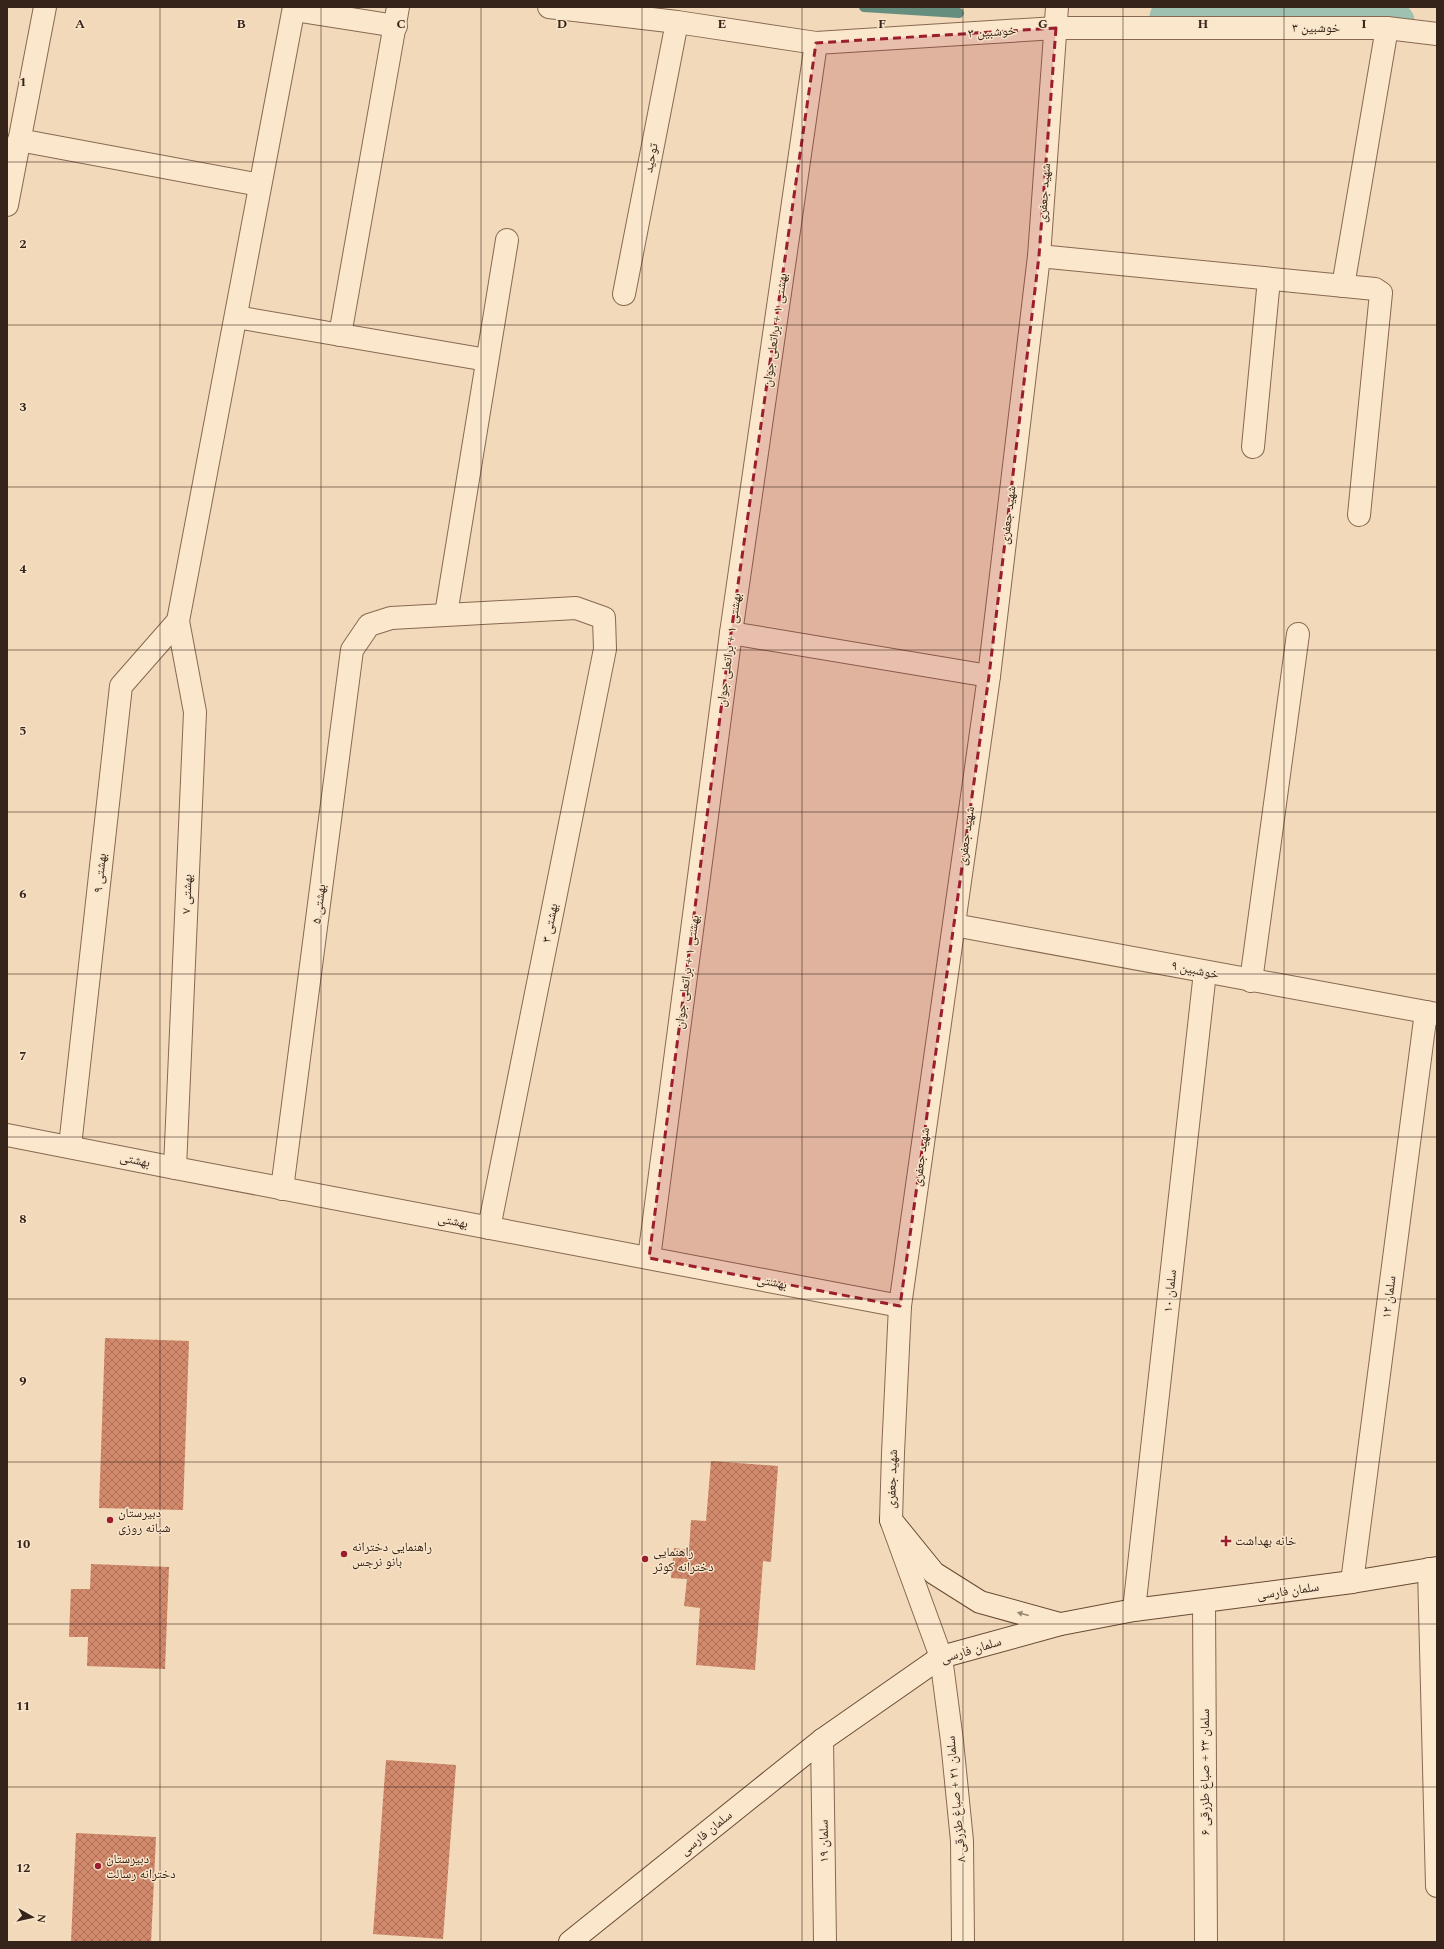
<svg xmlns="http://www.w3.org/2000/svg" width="1444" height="1949" font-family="Spectral,'Noto Naskh Arabic',serif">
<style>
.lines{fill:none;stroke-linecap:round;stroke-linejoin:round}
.stream{stroke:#668e7f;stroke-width:10}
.canal{stroke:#9ec1b2;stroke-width:35}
.building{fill:url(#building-cross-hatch)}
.street-casing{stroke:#886853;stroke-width:24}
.secondary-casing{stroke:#6a4a36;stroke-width:24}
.street{stroke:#fbe8cc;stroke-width:22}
.secondary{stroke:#fbe8cc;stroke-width:22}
.oneway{fill:#988672}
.marked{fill:#9b1e2f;fill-opacity:0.2;stroke:#9b1e2f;stroke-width:3;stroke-dasharray:8 5;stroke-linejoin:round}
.grid{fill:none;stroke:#362319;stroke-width:1;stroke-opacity:0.55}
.poi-dot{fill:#9b1e2f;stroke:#f8e4c9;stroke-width:1.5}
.labels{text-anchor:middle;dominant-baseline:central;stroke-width:3;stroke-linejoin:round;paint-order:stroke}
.street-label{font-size:13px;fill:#362319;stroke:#f8e4c9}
.poi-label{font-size:13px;fill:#362319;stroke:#f8e4c9;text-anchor:start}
.grid-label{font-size:13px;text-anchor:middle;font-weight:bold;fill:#362319;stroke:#f8e4c9;stroke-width:3;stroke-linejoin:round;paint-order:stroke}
</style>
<defs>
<pattern id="building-cross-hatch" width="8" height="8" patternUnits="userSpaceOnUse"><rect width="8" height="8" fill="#d2896c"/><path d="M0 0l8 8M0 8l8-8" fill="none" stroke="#ab7058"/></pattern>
</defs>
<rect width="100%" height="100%" fill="#f1d9b9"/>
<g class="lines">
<polyline class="stream" points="864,7 959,13"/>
<polyline class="canal" points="1167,17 1333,16 1397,21"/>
</g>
<g class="building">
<polygon points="105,1338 189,1341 183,1510 99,1508"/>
<polygon points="711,1461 778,1466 771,1562 763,1561 755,1670 696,1665 700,1608 684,1606 687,1579 671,1578 674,1548 689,1550 691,1520 706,1521"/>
<polygon points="91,1564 169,1567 165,1669 87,1666 88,1637 69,1637 71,1589 90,1589"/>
<polygon points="386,1760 456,1765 443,1939 373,1934"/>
<polygon points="76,1833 156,1837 151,1942 71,1942"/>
</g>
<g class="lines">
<g class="street-casing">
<g id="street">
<polyline points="549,7 677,22 816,43 1056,28 1387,28 1437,34"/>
<polyline points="294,10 396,26"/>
<polyline points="19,140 260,185"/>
<polyline points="7,205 45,7"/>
<polyline points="1039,256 1375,289 1381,293 1359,515"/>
<polyline points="1343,286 1387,28"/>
<polyline points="624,294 677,22"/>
<polyline points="236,317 487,360"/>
<polyline points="340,335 398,7"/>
<polyline points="1253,447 1269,279"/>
<polyline points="446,614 507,240"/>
<polyline points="731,633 989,676"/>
<polyline points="954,925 1437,1014"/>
<polyline points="1251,981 1298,634"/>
<polyline points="7,1135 175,1168 900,1306"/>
<polyline points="70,1146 121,686 178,621"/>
<polyline points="175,1168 195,712 178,621 294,7"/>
<polyline points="282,1189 352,650 369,625 391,618 576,608 604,618 605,649 489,1228"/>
<polyline points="649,1258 731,633 816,43"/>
<polyline points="1429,1569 1437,1886"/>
<polyline points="1352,1582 1426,1012"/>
<polyline points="1204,1602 1206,1942"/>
<polyline points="1134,1610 1205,972"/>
<polyline points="822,1740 825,1942"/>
<polyline points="963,1942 962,1841 952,1741 941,1657 891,1520 893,1453 900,1306 989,676 1039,256 1057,7"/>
</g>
</g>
<g class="secondary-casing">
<g id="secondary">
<polyline points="891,1520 934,1573 980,1602 1060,1624"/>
<polyline points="570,1942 822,1740 941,1657 1061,1624 1134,1610 1352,1582 1437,1568"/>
</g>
</g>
<use href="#street" class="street"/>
<use href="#secondary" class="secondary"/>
</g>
<defs><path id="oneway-solid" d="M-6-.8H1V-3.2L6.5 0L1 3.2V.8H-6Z"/></defs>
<use class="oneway" href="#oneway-solid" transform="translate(1023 1614) rotate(-165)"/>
<path class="marked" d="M1056,28L1039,256L989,676L900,1306L649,1258L731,633L816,43Z"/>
<path class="grid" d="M160,7V1942M321,7V1942M481,7V1942M642,7V1942M802,7V1942M963,7V1942M1123,7V1942M1284,7V1942M7,162H1437M7,325H1437M7,487H1437M7,650H1437M7,812H1437M7,974H1437M7,1137H1437M7,1299H1437M7,1462H1437M7,1624H1437M7,1787H1437"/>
<g class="poi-dot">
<circle cx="110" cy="1520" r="4"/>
<path d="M1224 1535h4v4h4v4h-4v4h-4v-4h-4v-4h4z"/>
<circle cx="344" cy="1554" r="4"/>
<circle cx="645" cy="1559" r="4"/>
<circle cx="98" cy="1866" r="4"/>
</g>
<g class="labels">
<g class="street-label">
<text x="1316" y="28">خوشبین ۳</text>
<text transform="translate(992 32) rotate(-4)">خوشبین ۳</text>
<text transform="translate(651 158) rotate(-79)">توحید</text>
<text transform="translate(1044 193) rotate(-86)">شهید جعفری</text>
<text transform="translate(775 330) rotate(-82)">بهشتی ۱ + براتعلی جوان</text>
<text transform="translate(1008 515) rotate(-83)">شهید جعفری</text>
<text transform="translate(729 650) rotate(-82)">بهشتی ۱ + براتعلی جوان</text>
<text transform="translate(966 836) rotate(-82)">شهید جعفری</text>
<text transform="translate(100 873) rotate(-84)">بهشتی ۹</text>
<text transform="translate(187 894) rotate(-88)">بهشتی ۷</text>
<text transform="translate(319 904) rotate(-83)">بهشتی ۵</text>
<text transform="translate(550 923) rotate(-79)">بهشتی ۳</text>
<text transform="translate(1195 970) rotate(11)">خوشبین ۹</text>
<text transform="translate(687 972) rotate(-82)">بهشتی ۱ + براتعلی جوان</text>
<text transform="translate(921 1157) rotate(-82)">شهید جعفری</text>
<text transform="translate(135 1160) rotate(12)">بهشتی</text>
<text transform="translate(453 1221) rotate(11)">بهشتی</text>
<text transform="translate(772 1282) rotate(11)">بهشتی</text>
<text transform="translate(1170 1291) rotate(-84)">سلمان ۱۰</text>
<text transform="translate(1389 1297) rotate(-83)">سلمان ۱۲</text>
<text transform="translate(892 1479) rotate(-88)">شهید جعفری</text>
<text transform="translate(1288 1591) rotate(-8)">سلمان فارسی</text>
<text transform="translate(971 1650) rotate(-17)">سلمان فارسی</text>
<text transform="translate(1205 1772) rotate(-90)">سلمان ۲۳ + صباغ طزرقی ۶</text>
<text transform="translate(956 1799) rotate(-95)">سلمان ۲۱ + صباغ طزرقی ۸</text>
<text transform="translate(706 1833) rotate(-39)">سلمان فارسی</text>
<text transform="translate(824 1841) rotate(-91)">سلمان ۱۹</text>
</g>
<g class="poi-label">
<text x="118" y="1513">دبیرستان<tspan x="118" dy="15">شبانه روزی</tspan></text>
<text x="1235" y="1541">خانه بهداشت</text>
<text x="352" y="1547">راهنمایی دخترانه<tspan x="352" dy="15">بانو نرجس</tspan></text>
<text x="653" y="1552">راهنمایی<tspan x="653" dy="15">دخترانه کوثر</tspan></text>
<text x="106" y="1859">دبیرستان<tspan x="106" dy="15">دخترانه رسالت</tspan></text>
</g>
</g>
<g class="grid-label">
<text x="80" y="28">A</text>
<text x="241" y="28">B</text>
<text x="401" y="28">C</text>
<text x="562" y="28">D</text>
<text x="722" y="28">E</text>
<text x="882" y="28">F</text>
<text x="1043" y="28">G</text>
<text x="1203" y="28">H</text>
<text x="1364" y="28">I</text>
<text x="23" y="86">1</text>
<text x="23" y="248">2</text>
<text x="23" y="411">3</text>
<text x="23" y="573">4</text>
<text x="23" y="735">5</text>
<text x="23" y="898">6</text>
<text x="23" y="1060">7</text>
<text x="23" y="1223">8</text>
<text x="23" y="1385">9</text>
<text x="23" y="1548">10</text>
<text x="23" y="1710">11</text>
<text x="23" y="1872">12</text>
</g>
<rect width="1444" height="1949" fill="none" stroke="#362319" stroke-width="16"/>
<g transform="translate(32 1917) rotate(98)" stroke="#f8e4c9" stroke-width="3" paint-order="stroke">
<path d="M0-3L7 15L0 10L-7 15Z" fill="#362319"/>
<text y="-6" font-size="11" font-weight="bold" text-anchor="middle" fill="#362319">N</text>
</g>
</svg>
